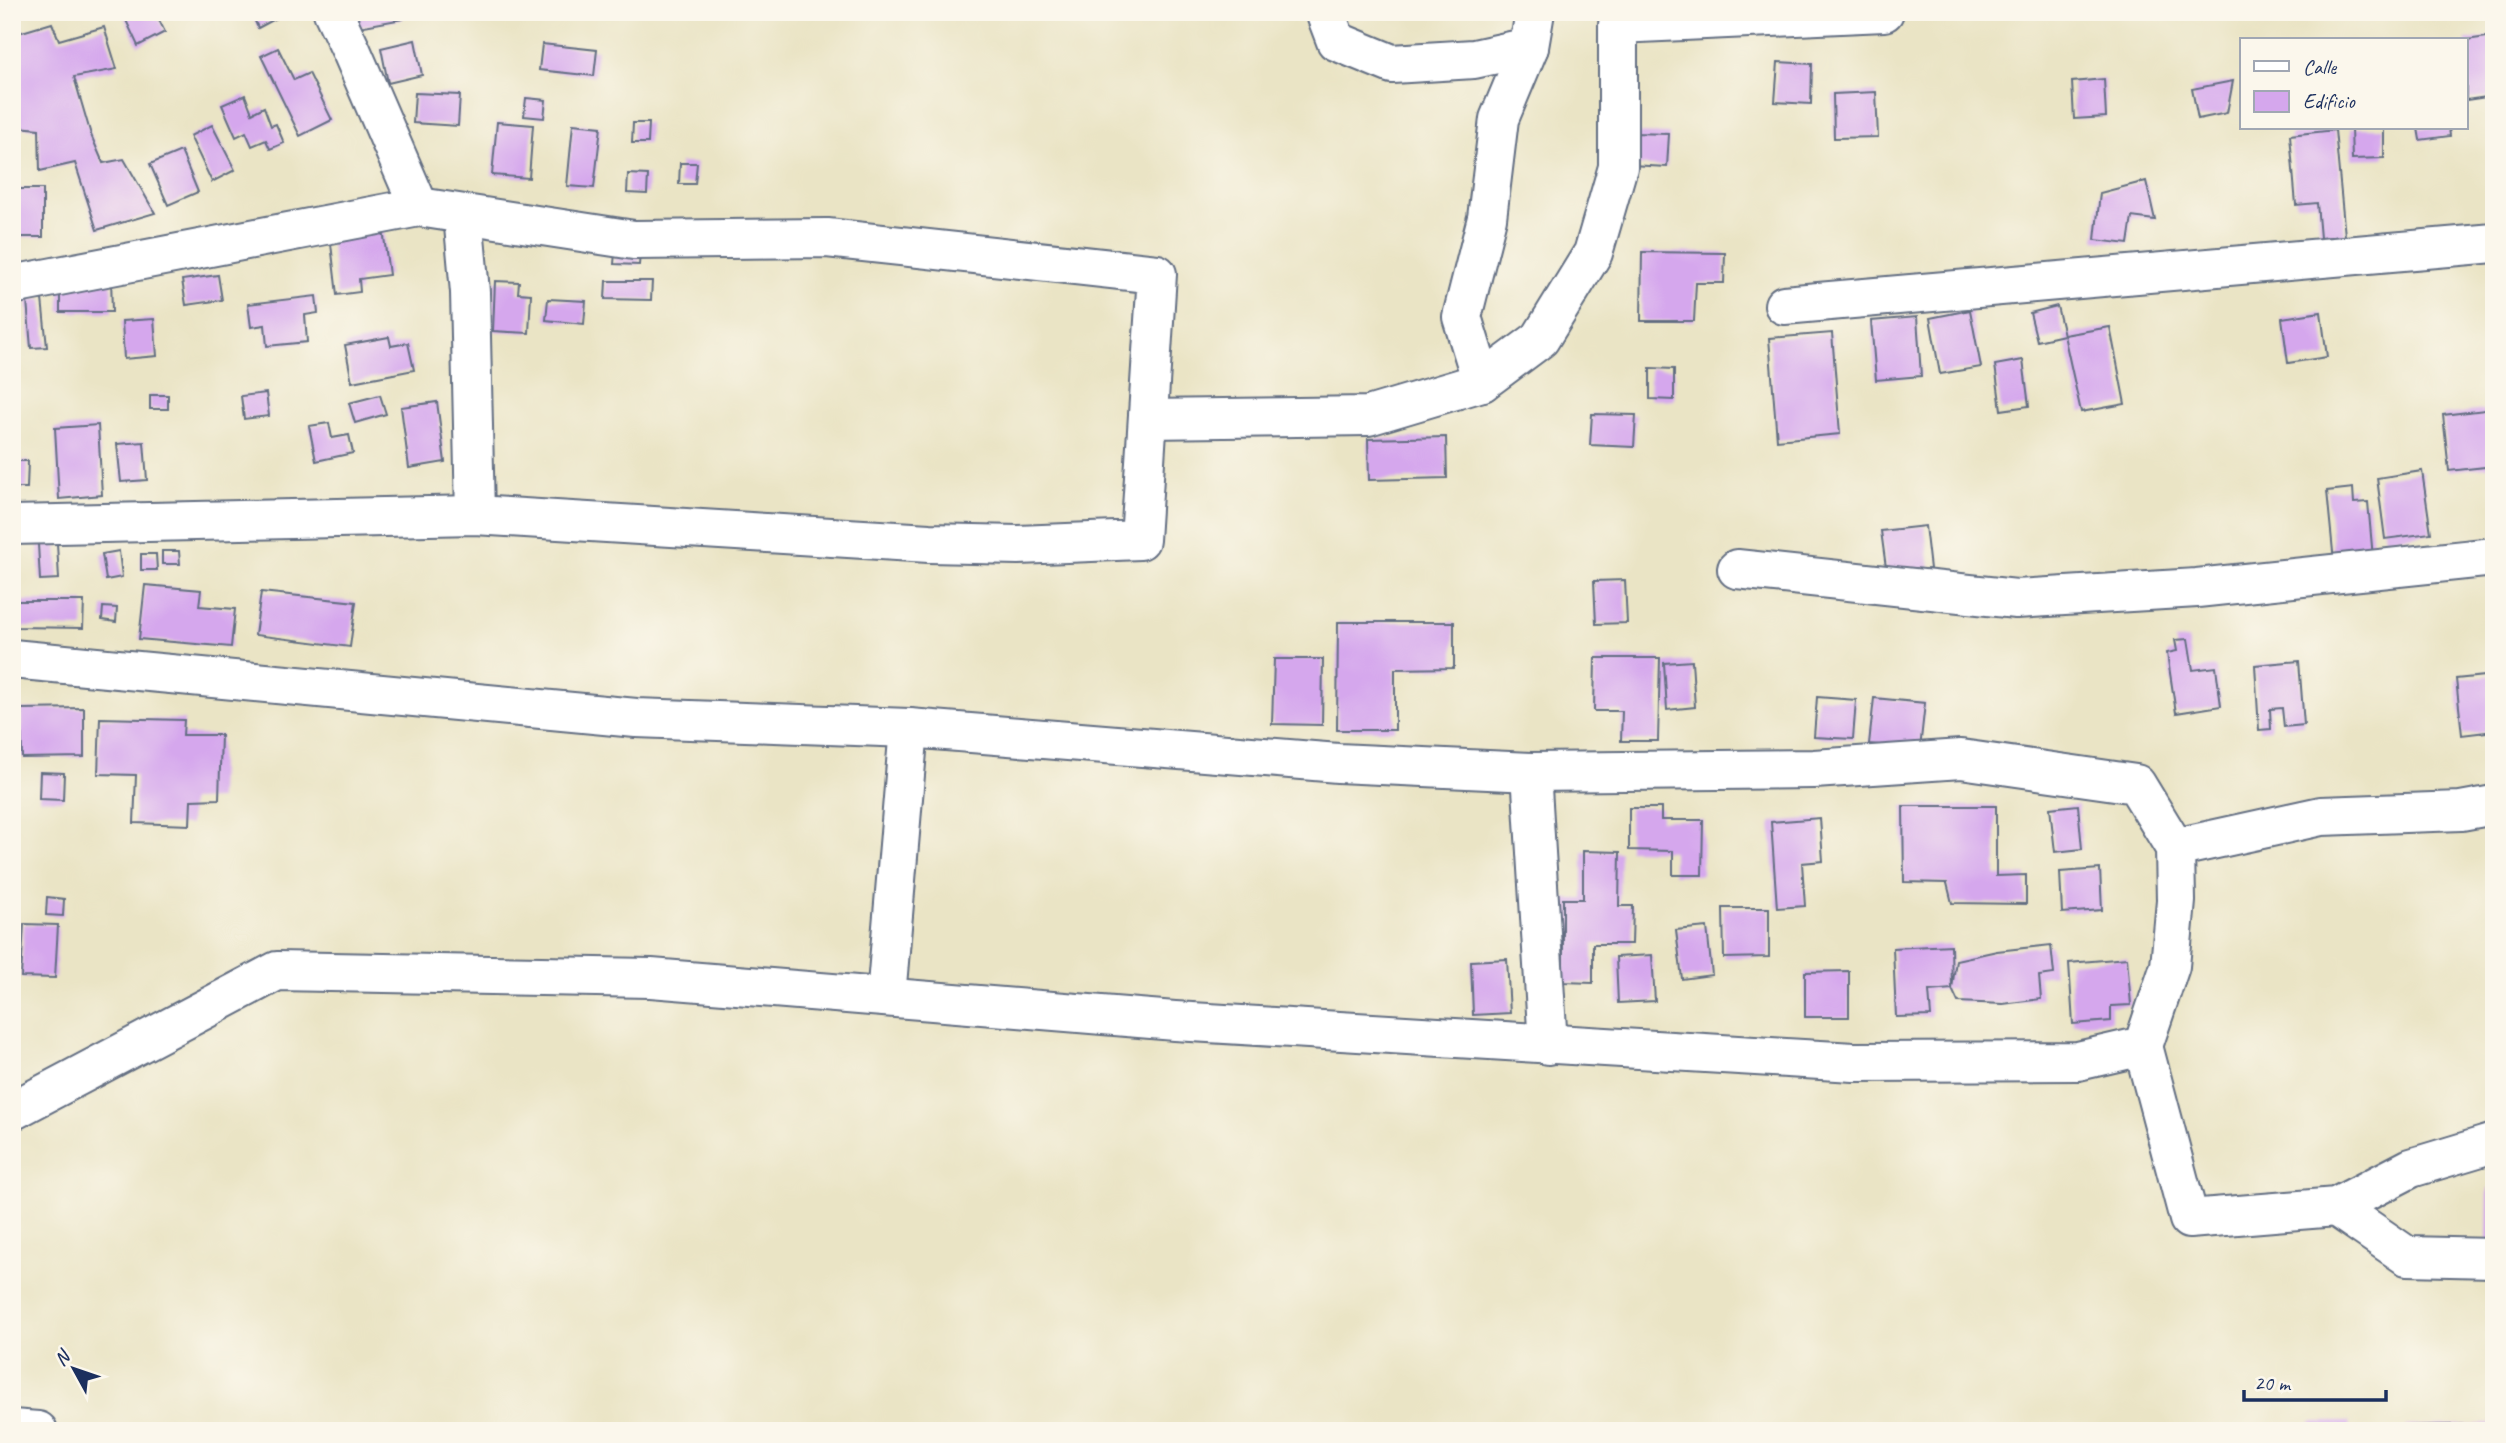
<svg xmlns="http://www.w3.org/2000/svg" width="2506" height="1443" font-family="Caveat,sans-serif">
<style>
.building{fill:#d5a7ed}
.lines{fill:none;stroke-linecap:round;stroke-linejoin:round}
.street-casing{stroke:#636e82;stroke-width:42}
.secondary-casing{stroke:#636e82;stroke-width:42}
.street{stroke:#fff;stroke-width:38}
.secondary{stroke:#fff;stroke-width:38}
</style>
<rect width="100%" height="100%" fill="#fbf7ec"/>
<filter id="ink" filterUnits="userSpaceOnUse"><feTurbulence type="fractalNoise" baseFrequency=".0143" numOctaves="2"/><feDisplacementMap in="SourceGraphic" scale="14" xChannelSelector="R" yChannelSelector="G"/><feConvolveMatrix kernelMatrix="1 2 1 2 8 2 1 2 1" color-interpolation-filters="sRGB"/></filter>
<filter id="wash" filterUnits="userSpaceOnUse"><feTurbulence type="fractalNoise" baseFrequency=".00686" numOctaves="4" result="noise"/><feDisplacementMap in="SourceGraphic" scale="28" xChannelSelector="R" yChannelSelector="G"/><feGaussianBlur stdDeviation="1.57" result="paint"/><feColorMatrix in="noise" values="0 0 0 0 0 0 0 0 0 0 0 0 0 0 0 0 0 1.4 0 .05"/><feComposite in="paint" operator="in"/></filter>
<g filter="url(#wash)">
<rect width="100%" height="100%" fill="#eae4c5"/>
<g id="blocks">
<g class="building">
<polygon points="131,12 155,12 165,32 138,46 124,16"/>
<polygon points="251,12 288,12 258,28"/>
<polygon points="346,12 402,12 403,19 359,27"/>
<polygon points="52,23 59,40 104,27 117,69 74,77 91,135 103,163 124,159 155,213 97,230 75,163 40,171 39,129 18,127 12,102 12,35"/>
<polygon points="2494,36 2494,96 2466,100 2466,40"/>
<polygon points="415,40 422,75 388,83 381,48"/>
<polygon points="542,44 597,50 594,76 539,70"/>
<polygon points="278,48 294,80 309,73 332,120 300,136 261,56"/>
<polygon points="1778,62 1812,64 1811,104 1775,102"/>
<polygon points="2104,79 2106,117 2074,119 2072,82"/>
<polygon points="2233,81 2227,113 2198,119 2192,89"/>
<polygon points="1876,92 1878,137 1834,138 1833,94"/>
<polygon points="415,93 460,95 458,126 413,123"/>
<polygon points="245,95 252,113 264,107 271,126 276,124 284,143 270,149 266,140 252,146 246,132 236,137 222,105"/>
<polygon points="526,98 546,100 544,118 524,116"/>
<polygon points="497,122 533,125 529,178 492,175"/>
<polygon points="633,123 649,123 648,143 632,143"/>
<polygon points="573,124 601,127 594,188 567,186"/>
<polygon points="212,125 235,170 212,182 190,136"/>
<polygon points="2351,128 2384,128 2384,158 2352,159"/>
<polygon points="2418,128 2449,128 2450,136 2420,140"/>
<polygon points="2335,130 2345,236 2320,238 2317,203 2296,205 2290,135"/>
<polygon points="1632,133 1669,134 1667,167 1631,165"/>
<polygon points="181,151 198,192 168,205 150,164"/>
<polygon points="680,163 697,163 695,184 679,184"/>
<polygon points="628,174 648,175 647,194 627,193"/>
<polygon points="2146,181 2155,220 2132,217 2128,244 2095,240 2100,193"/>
<rect x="12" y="189" width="31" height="48"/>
<polygon points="383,229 389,275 359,279 360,292 337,295 330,235"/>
<polygon points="1642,252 1725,253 1724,283 1696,283 1694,321 1641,321"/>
<polygon points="615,253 640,254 639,265 614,264"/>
<polygon points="218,275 222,300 186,305 182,280"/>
<polygon points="60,276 111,276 112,312 60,312"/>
<polygon points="495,281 519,282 518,293 531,294 529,333 493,331"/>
<polygon points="606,281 652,281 651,300 605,299"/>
<polygon points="316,296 318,313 305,315 307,342 267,346 265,325 251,327 248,304"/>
<polygon points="42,299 47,347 31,348 27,300"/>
<polygon points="548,299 586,301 584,324 546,320"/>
<polygon points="2057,306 2064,335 2110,327 2125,404 2081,412 2064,335 2037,341 2030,313"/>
<polygon points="1970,310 1981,367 1940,374 1930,318"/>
<polygon points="2321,312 2327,357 2288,363 2282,318"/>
<polygon points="1917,317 1921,376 1876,380 1871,321"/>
<polygon points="154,319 157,356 124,359 122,321"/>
<polygon points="1832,333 1840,434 1777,440 1769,338"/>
<polygon points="389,337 391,346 408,343 414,370 352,382 345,345"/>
<polygon points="2023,360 2029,406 2001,410 1995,365"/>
<polygon points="1650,368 1674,369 1674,400 1650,399"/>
<polygon points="266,393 269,416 244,419 241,396"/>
<rect x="150" y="395" width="18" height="14"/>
<polygon points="380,395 386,414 355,423 349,403"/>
<polygon points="437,402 445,462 409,468 401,407"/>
<polygon points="2493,409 2494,466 2449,471 2443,415"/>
<polygon points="1592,414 1636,415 1634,447 1590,445"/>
<polygon points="329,423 332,438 349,435 353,453 316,461 309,426"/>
<polygon points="98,425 102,495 59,499 55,428"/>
<polygon points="1446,437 1447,478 1369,480 1368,439"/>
<polygon points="144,442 147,480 121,482 117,444"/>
<polygon points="12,461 28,461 27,488 12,488"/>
<polygon points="2422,471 2431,533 2385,539 2377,478"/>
<polygon points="2353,488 2354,503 2368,502 2373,558 2334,562 2327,491"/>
<polygon points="1925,526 1930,569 1887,575 1881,531"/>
<polygon points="57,543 59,579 40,580 38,544"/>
<polygon points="119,551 122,577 106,580 102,554"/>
<polygon points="162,551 179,551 180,564 162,564"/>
<polygon points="141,554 156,554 157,570 141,570"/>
<polygon points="1625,580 1627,623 1596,624 1594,581"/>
<polygon points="145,585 201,590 199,606 235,609 231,647 139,639"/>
<polygon points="261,592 356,602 350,647 255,635"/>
<polygon points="17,601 84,601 83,628 16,627"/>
<polygon points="103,607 117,608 116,622 102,620"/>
<polygon points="1338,622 1454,622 1454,668 1395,669 1395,730 1337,730"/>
<polygon points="2188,639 2193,670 2216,667 2221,706 2176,713 2167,653 2177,651 2175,640"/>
<polygon points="1595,658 1660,658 1658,741 1621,741 1622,711 1594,711"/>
<polygon points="1274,659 1323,659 1322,725 1272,724"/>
<polygon points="1692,661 1695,707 1667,710 1664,663"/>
<polygon points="2299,661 2304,725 2284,727 2282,708 2270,709 2271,729 2259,730 2255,665"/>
<polygon points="2494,675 2494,731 2462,735 2456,679"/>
<polygon points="1817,697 1856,700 1853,739 1814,737"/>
<polygon points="1874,698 1925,703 1920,749 1869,744"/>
<polygon points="84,708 84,757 22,758 21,709"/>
<polygon points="100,718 184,720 183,735 221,735 219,799 191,800 190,825 134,823 136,775 98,774"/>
<polygon points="40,772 64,773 63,800 39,799"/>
<polygon points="2078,805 2082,849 2055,852 2050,808"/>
<polygon points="1903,806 1996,806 1996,876 2026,875 2026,904 1952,903 1947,883 1904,882"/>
<polygon points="1629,808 1661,808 1661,820 1703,820 1702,875 1673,875 1673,851 1629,850"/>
<polygon points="1820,818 1823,861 1802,863 1805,906 1777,908 1771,822"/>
<polygon points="1583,851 1620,852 1619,906 1633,906 1632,944 1593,944 1593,983 1563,982 1563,899 1583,899"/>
<polygon points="2100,869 2102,910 2062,913 2060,872"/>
<polygon points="47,897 64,899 63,916 46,915"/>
<polygon points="1723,908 1769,908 1769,957 1724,958"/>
<polygon points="24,924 58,925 55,978 21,977"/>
<polygon points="1707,927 1712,975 1682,979 1676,930"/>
<polygon points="1951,945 1952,989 1956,960 1997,951 2051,945 2054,974 2039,976 2041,999 2003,1004 1958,1002 1952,989 1929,991 1931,1016 1896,1017 1893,948"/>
<polygon points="1652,955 1655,1001 1618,1003 1616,957"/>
<polygon points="2127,958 2131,1005 2111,1006 2111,1021 2073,1024 2069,963"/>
<polygon points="1507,959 1510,1013 1473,1015 1471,961"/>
<polygon points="1849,971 1849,1017 1805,1017 1805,972"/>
<polygon points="2488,1189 2494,1189 2494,1243 2487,1243"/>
<polygon points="2311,1422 2349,1422 2350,1431 2311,1431"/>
<polygon points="2494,1424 2494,1431 2406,1431 2406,1426"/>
</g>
</g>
</g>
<g filter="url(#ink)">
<use href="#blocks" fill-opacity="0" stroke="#636e82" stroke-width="2"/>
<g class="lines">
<g class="street-casing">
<g id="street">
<polyline points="333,12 352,52 419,207"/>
<polyline points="1325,12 1336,41 1392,64 1474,59 1529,47"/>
<polyline points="463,215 470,292 475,515"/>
<polyline points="12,285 419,207 634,240 827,238 1157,274 1140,540 1018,545 929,543 475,515 12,525"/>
<polyline points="1784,305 2494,243"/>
<polyline points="1482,382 1462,317 1487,218 1499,119 1529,47 1535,12"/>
<polyline points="1148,419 1368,416 1482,382 1540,339 1593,253 1618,167 1618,24 1884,12"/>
<polyline points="1737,569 2016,599 2197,588 2494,557"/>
<polyline points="12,659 636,718 909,728 1338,763 1531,772 1814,769 1961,759 2136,784 2175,848 2176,901 2170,966 2143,1046 2078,1061 1854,1062 1175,1021 651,978 277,971 12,1111"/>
<polyline points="1531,772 1548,1045"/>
<polyline points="2175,848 2321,816 2461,811 2494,805"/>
<polyline points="886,997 909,728"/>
<polyline points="2143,1046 2189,1219 2336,1207 2411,1168 2494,1143"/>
<polyline points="2336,1207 2407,1256 2494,1258"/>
</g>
</g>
<g class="secondary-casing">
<polyline id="secondary" points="12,1429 38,1431"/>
</g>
<use href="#street" class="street"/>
<use href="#secondary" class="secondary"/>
</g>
</g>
<rect width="2506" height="1443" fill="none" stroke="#fbf7ec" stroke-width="42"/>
<rect x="2240" y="38" width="228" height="91" fill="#fbf7ec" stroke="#a1a7b3" stroke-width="2"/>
<rect x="2254" y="61" width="35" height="10" fill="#ffffff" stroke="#a1a7b3" stroke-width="2"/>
<text x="2303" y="74" font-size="21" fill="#1b2f5e">Calle</text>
<rect x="2254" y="91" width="35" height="21" fill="#d5a7ed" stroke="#a1a7b3" stroke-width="2"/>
<text x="2303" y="108" font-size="21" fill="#1b2f5e">Edificio</text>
<g transform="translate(74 1369) rotate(310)" stroke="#fbf7ec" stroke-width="5" paint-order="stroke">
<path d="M0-5L12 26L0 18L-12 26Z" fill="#1b2f5e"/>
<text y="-10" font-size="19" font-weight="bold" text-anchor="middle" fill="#1b2f5e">N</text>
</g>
<path d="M2244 1390v10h142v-10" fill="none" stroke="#1b2f5e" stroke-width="3.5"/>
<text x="2254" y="1390" font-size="21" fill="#1b2f5e" stroke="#fbf7ec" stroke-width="5" paint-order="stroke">20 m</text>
</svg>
